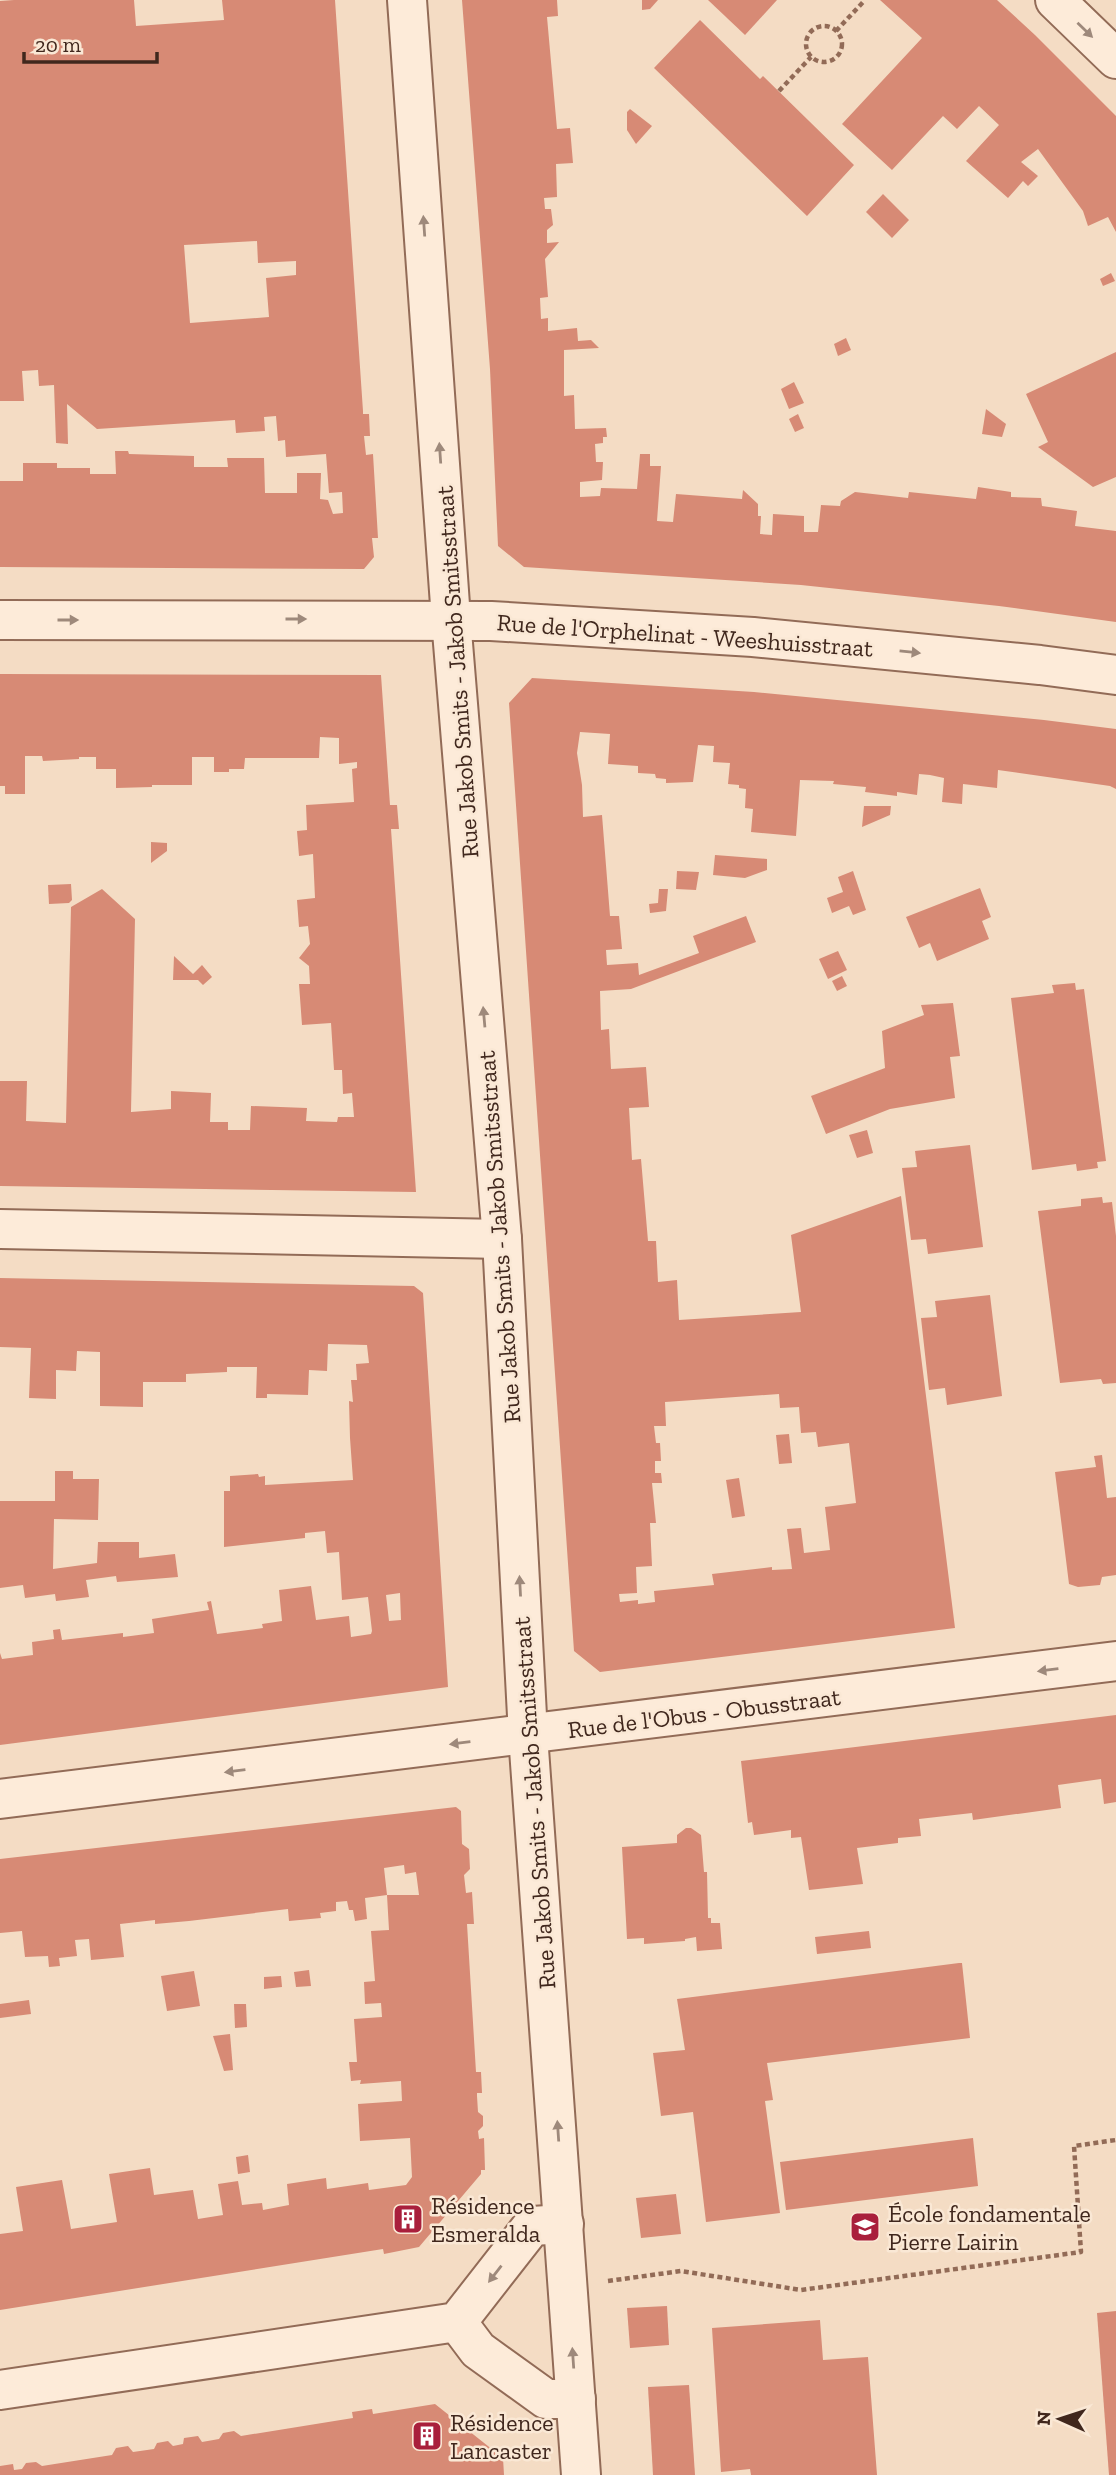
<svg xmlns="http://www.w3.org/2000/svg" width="1116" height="2475" font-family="'Zilla Slab',serif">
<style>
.building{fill:#d78a75;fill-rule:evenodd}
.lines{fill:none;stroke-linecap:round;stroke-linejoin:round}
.minor-casing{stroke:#926b57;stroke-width:42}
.path{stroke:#926b57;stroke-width:4.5;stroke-dasharray:5 3.5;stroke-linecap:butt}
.minor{stroke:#fdebd9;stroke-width:38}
.oneway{fill:#9e897b}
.labels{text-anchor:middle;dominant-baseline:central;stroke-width:5;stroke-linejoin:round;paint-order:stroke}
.street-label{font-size:24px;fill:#40271d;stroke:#fae8d5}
.poi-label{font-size:24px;fill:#40271d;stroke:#fae8d5;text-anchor:start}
</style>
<rect width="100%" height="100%" fill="#f4dcc4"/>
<g class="building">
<path d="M14,0H134L136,26L224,20L222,0H335L363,411V414H369L370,436H364L366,455L373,454L378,538H372L374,557L364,569L0,567V481H23V463H57V468H90V474H116L115,451H128L129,454L194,456V467H228L227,458H264L265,493H297V473H321L320,499L328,500L333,514L343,513L342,492L329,493L326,454L286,457L285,440L278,441L276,416L264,417L265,431L236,433L235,420L97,429L67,404L68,444L56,443L54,385L39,386L38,370L22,371L24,401H0V1ZM257,241L258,263L296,261V275L266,278L269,317L190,323L184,245Z"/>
<polygon points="462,0 557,0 558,16 547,17 557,129 570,128 573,163 556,164 557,197 544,198 545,209 551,209 553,225 547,230 547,243 559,242 545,259 548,297 540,298 541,319 548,318 548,331 577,328 578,341 591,340 599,348 564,350 564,396 574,395 575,429 606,428 607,437 603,437 603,443 595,444 596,462 603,462 602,480 580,482 580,497 600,496 601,488 637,489 640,454 650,454 650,466 661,466 657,521 673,522 676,494 742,499 743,490 758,504 758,516 761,516 760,534 772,535 773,514 804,516 804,532 818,532 821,505 840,506 841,501 855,492 908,498 909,492 976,499 978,487 1011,492 1011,497 1041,498 1042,506 1077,511 1075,526 1116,531 1116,622 999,606 801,585 524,567 498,546 490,369"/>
<polygon points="642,0 658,0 650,9 642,10"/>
<polygon points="708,0 777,0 745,35"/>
<polygon points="880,0 997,0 1035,35 1116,116 1116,232 1108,217 1088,226 1083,211 1038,149 1021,162 1038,176 1028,186 1023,181 1008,198 966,161 999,125 979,106 957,129 943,116 892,170 842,124 922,38"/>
<polygon points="700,20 760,79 763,76 854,165 807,216 654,68"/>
<polygon points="630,109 652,126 636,144 627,130 627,112"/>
<polygon points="883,194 909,220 892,238 866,212"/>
<polygon points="1111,273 1115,281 1103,286 1100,279"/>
<polygon points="846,338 851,350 838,356 834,344"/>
<polygon points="1116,352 1116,477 1093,487 1038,447 1048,442 1026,394"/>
<polygon points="794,382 804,403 789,409 781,389"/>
<polygon points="986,409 1006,424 1002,437 982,434"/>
<polygon points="798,414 804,428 795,432 789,419"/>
<polygon points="0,674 381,675 390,805 397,805 399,829 391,829 416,1192 0,1186 0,1081 27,1081 26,1121 66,1123 71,907 102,889 135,919 131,1112 171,1109 171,1091 211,1093 210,1122 228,1122 228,1130 250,1130 251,1106 307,1108 306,1121 337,1122 338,1117 354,1117 352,1093 343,1094 342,1070 334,1070 331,1023 302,1025 299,984 310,984 309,966 299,958 310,944 308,926 299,927 297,900 315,898 313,854 299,856 297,831 307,830 306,805 354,802 352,769 357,768 357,762 339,764 339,738 320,737 319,758 245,758 244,769 229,769 229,772 214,772 214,757 192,757 192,785 152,785 152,787 116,788 116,769 96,769 96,757 79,757 79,759 43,761 42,756 25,756 25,794 5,794 5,786 0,786"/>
<path d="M532,678L754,692L1044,720L1116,729V789L1110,786L998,770L997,788L963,784L962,804L942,802L944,778L930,775L919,774L917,795L897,792V796L865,792L866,787L833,784L834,781L800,780L796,836L751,832L753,809L745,808L746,789L739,788V785L728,784L730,763L713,762L714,746L698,745L693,782L666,783V779L656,778L655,774L638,773V766L608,764L610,734L580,732L577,753L582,785L583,817L602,815L610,916H619L622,949L606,950L607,965L638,963L639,975L699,953L693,936L746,916L756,942L631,989L600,991L601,1030L609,1029L611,1069L646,1067L649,1107L629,1108L632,1160L641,1159L648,1241H656L658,1282L677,1280L679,1320L801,1312L791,1235L901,1196L955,1628L600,1672L574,1651L509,703ZM779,1394L780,1408L799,1407L801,1433L816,1432L818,1447L849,1443L856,1503L825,1507L830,1550L804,1553L801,1528L787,1529L792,1569L772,1570V1567L712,1574L714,1585L654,1591L655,1602L638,1604V1600L620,1602L619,1594L637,1593L636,1567L652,1566L650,1523H656L652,1483H662L661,1473H655V1461H661L660,1443H656L654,1426H666L665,1402Z"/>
<polygon points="864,806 891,806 890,815 862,827"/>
<polygon points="151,842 167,843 167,851 151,863"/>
<polygon points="715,855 767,859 767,870 745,878 713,875"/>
<polygon points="677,871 699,872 696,890 676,889"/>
<polygon points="853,871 866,910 853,915 849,906 832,913 827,898 843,892 838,877"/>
<polygon points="71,884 72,900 69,903 49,904 48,885"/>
<polygon points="980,888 991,917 982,921 989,939 937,961 930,943 919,948 906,917"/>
<polygon points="659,889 668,889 666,911 650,913 649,904 658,903"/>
<polygon points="838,951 847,970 828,979 819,959"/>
<polygon points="174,956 193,974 202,965 212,977 203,985 198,980 173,980"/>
<polygon points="842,976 847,986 837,991 832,981"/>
<polygon points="1075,983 1076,990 1084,989 1106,1161 1097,1162 1098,1168 1077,1171 1076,1164 1032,1170 1011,998 1054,993 1052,985"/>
<polygon points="953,1003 960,1056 950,1057 955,1098 890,1109 826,1134 811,1096 885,1068 882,1031 924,1015 921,1005"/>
<polygon points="867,1130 873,1153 857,1158 849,1135"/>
<polygon points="970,1145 983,1247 928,1254 926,1239 911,1240 902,1168 917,1167 915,1151"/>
<polygon points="1102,1197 1103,1203 1112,1202 1116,1236 1116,1383 1103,1384 1101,1379 1060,1383 1038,1211 1081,1206 1081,1199"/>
<path d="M0,1278L414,1286L423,1293L448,1687L0,1745V1653L2,1659L33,1655L32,1642L54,1639L53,1630L60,1629L62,1640L123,1633V1637L154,1633L152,1619L209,1610L207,1602L211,1601L217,1634L263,1628L262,1624L282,1621L279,1590L311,1586L316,1620L349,1616L351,1637L371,1634L372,1631L368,1597L342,1600L339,1552L327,1553L325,1531L305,1533V1538L224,1547V1491H230V1476L258,1474L259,1477L265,1476V1485L353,1480L350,1438L349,1401L353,1402L351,1380H357L356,1364L369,1363L367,1345L328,1344L327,1371L309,1370L308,1395L267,1394V1398H256L257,1367H227V1372L186,1374V1382H143V1407L100,1406V1352L77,1351L76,1371L56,1370V1399L29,1398L31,1348L0,1347ZM400,1593L401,1620L389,1621L386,1595Z"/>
<polygon points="990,1295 1002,1396 947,1405 945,1388 929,1390 921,1318 937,1317 935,1301"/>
<polygon points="789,1434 792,1463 779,1464 776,1435"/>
<polygon points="1102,1455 1107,1498 1116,1497 1116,1575 1102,1577 1100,1585 1078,1587 1069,1584 1055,1472 1096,1467 1094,1456"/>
<polygon points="55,1471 73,1471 73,1479 99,1479 98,1520 54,1519 53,1569 97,1563 98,1542 139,1542 139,1558 175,1554 178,1577 117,1582 116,1576 86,1580 89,1597 56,1601 55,1594 25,1598 23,1585 0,1588 0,1501 55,1501"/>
<polygon points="739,1478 745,1516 732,1518 726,1480"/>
<polygon points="1116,1715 1116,1802 1104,1804 1101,1779 1058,1785 1061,1808 973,1820 972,1813 919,1819 921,1836 898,1838 898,1843 857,1848 863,1884 809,1890 801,1837 791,1838 791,1830 754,1835 752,1822 748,1823 741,1761"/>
<polygon points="456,1807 461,1811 462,1844 469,1849 470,1869 464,1875 466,1893 472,1892 474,1924 467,1924 476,2072 481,2072 482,2093 477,2093 477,2096 478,2112 483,2116 483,2126 478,2131 479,2139 484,2138 485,2170 481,2170 481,2174 419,2247 384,2254 383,2249 0,2310 0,2234 23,2231 16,2187 62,2180 71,2229 117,2222 109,2174 150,2168 154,2195 193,2190 198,2219 223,2215 218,2184 238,2181 242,2205 262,2203 263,2210 289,2205 287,2184 326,2178 327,2189 368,2183 369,2190 406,2185 412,2177 410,2138 360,2141 358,2104 402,2101 401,2081 360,2084 361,2080 351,2081 349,2062 357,2062 354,2019 382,2017 381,2003 365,2004 364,1982 375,1981 371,1931 389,1930 387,1895 419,1895 416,1872 405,1874 404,1865 384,1868 387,1895 365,1898 367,1919 355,1921 353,1910 349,1910 347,1901 336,1902 336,1911 320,1913 321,1918 289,1921 288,1909 189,1921 155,1924 155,1920 120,1924 124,1957 91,1960 89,1939 75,1940 77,1956 59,1958 60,1966 49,1967 48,1956 25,1957 22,1931 0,1933 0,1859"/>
<polygon points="686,1828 691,1828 701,1835 704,1872 707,1872 708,1918 711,1918 711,1923 720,1923 722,1949 697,1951 696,1937 685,1939 685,1941 644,1944 644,1938 627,1939 622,1847 677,1843 677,1835"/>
<polygon points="869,1931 871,1948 817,1954 815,1937"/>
<polygon points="959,1963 962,1963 970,2038 767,2063 773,2100 765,2101 780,2213 706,2222 693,2112 661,2116 653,2053 685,2050 677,1999"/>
<polygon points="309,1970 311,1986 296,1987 294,1972"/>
<polygon points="194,1971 200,2006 167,2011 161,1976"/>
<polygon points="281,1976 282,1987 264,1989 264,1977"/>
<polygon points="29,2000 31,2014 0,2018 0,2004"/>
<polygon points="234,2004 246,2004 247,2027 235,2028"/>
<polygon points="230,2034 233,2070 224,2071 213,2036"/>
<polygon points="973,2138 978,2186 786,2210 780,2162"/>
<polygon points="248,2155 250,2172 238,2174 236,2157"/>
<polygon points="676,2194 681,2234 641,2238 636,2198"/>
<polygon points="667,2306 669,2345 630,2348 627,2308"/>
<polygon points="1116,2311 1116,2475 1109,2475 1097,2313"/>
<polygon points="820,2320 823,2360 868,2357 877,2475 751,2475 750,2469 721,2472 712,2328"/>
<polygon points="689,2385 695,2475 653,2475 648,2387"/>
<polygon points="435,2404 503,2458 504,2475 0,2475 0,2466 13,2464 14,2470 22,2469 26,2463 36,2462 42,2466 112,2455 116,2448 128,2446 133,2452 154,2449 157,2443 168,2441 173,2446 183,2444 184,2438 198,2436 202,2442 219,2439 223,2433 234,2431 241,2436 353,2418 352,2412 372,2409 373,2414"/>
</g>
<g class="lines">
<g class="minor-casing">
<g id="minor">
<polyline points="407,0 451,619 502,1239 528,1735 581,2475"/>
<polyline points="1055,0 1116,59"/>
<polyline points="0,620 491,621 753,637 1040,665 1116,675"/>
<polyline points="0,1229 502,1239"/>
<polyline points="0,1799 1116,1661"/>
<polyline points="457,2322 478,2350 546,2399 576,2399"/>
<polyline points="0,2390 457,2322 532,2226 564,2224"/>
</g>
</g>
<g class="path">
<circle cx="824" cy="44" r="18"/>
<polyline points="836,31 865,0"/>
<polyline points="779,91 811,57"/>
<polyline points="608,2281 681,2271 801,2290 1081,2252 1074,2146 1116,2140"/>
</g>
<use href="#minor" class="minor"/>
</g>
<defs><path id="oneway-solid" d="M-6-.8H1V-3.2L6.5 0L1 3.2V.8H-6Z" transform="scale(1.75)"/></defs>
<g class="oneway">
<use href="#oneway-solid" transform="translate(1085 30) rotate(44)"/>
<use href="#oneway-solid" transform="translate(424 226) rotate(-94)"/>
<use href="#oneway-solid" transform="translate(440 453) rotate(-94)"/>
<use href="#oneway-solid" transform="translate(296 619)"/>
<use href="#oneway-solid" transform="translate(68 620)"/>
<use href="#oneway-solid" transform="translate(910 652) rotate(6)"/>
<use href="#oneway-solid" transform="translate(484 1017) rotate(-95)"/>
<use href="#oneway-solid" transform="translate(520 1586) rotate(-93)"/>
<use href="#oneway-solid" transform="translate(1048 1670) rotate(173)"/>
<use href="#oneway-solid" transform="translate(460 1743) rotate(173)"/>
<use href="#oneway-solid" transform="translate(235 1771) rotate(173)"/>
<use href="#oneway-solid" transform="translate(558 2131) rotate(-94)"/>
<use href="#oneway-solid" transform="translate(495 2274) rotate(128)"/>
<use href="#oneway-solid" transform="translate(573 2358) rotate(-94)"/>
</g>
<defs>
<g id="building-square" transform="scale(1.575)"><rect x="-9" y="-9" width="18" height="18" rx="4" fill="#a91f3c" stroke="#fae8d5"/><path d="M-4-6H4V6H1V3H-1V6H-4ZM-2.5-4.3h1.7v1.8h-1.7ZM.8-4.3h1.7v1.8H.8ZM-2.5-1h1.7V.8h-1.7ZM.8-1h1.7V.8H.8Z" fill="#fff"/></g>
<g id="school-square" transform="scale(1.575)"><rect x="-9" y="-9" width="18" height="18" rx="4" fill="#a91f3c" stroke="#fae8d5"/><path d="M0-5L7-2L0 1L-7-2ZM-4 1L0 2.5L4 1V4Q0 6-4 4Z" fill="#fff"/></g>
</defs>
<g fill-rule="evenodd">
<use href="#building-square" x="408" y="2219"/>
<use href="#school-square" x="865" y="2227"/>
<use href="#building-square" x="427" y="2436"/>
</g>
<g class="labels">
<g class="street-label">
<text transform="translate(685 635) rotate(4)">Rue de l'Orphelinat - Weeshuisstraat</text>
<text transform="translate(457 672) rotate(-94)">Rue Jakob Smits - Jakob Smitsstraat</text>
<text transform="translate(499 1237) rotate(-94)">Rue Jakob Smits - Jakob Smitsstraat</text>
<text transform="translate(704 1713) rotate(-7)">Rue de l'Obus - Obusstraat</text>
<text transform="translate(534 1803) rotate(-94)">Rue Jakob Smits - Jakob Smitsstraat</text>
</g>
<g class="poi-label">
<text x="431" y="2205">Résidence<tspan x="431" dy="28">Esmeralda</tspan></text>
<text x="888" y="2213">École fondamentale<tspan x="888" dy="28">Pierre Lairin</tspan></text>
<text x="450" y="2422">Résidence<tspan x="450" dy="28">Lancaster</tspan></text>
</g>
</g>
<g transform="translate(1060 2419) rotate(273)" stroke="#fae8d5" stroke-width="5" paint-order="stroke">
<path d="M0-5L12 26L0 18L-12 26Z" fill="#40271d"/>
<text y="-10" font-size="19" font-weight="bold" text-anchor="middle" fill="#40271d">N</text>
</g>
<path d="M24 52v10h133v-10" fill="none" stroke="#40271d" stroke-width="3.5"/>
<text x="35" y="52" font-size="21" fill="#40271d" stroke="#fae8d5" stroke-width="5" paint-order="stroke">20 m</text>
</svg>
